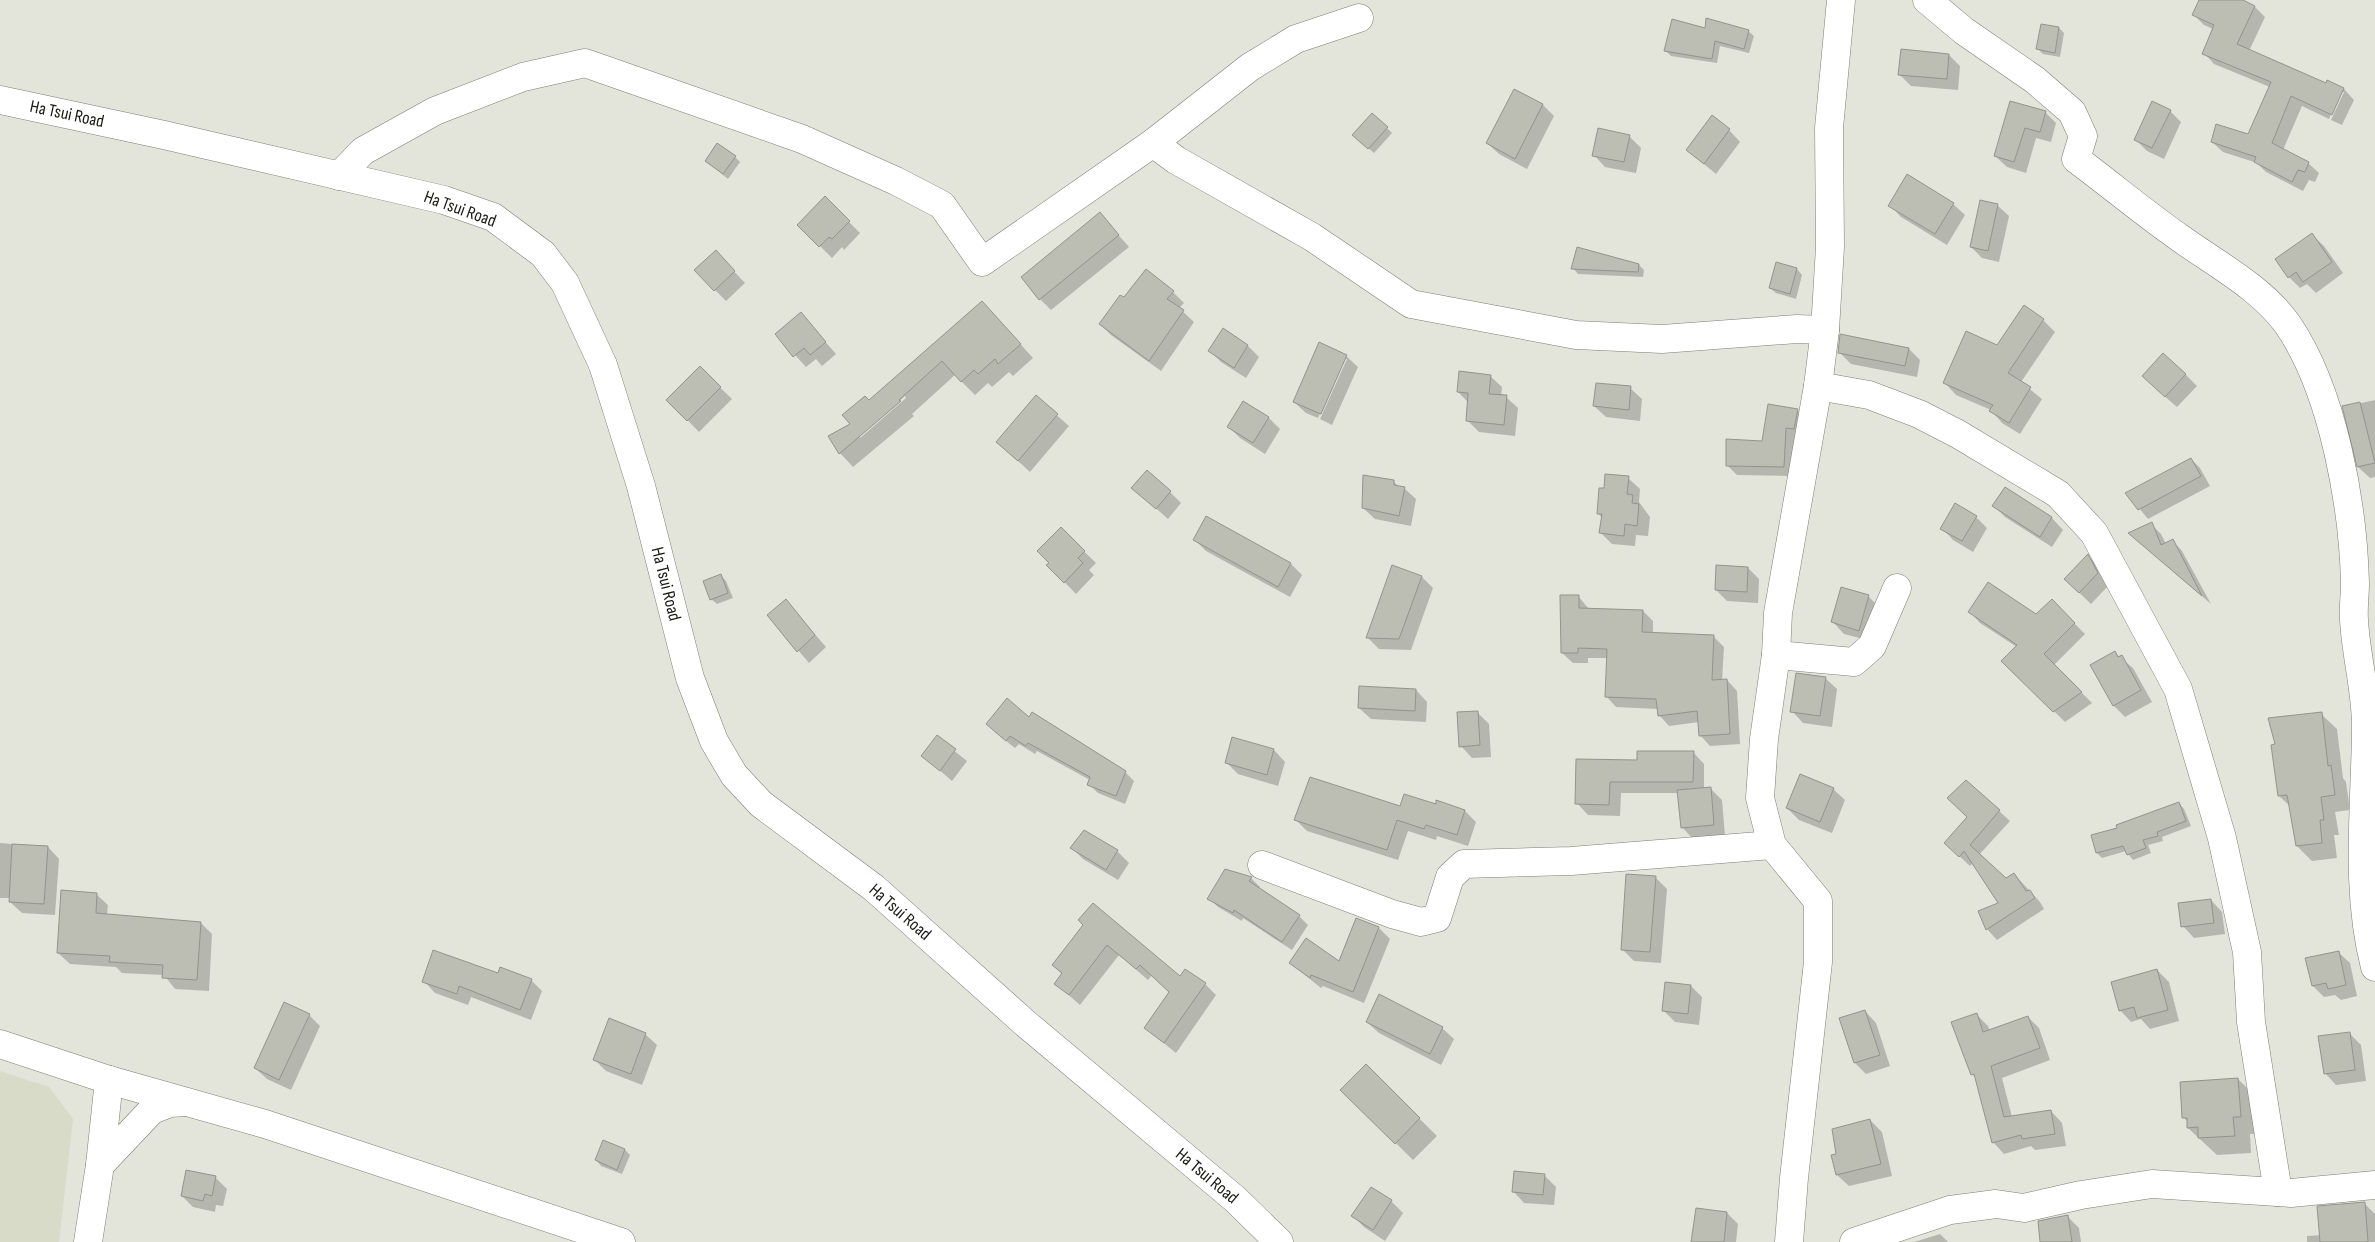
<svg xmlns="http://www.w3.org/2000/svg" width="2375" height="1242" font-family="'Sofia Sans Condensed',sans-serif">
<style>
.built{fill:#d9dbc9}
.shadow{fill:#0003;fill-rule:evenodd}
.building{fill:#bcbdb3;stroke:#93948b}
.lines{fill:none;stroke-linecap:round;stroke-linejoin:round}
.minor-casing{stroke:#7d7e75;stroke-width:29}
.minor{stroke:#fff;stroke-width:28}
.labels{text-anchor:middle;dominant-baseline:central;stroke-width:4;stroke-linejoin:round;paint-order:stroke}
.street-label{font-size:18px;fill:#191916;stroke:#fff}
</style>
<rect width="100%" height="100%" fill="#e3e4da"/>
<polygon class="built" points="0,1071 49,1087 73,1119 59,1242 0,1242"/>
<g class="shadow">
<polygon points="2201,0 2241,0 2255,7 2265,17 2249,51 2326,85 2328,82 2344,89 2354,100 2342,125 2331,120 2344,92 2341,92 2329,119 2302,106 2283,150 2308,163 2319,173 2315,182 2309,180 2303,191 2266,172 2257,163 2223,152 2212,142 2249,136 2270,87 2214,64 2204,53 2213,29 2204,25 2194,15"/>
<polygon points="2042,25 2059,28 2064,33 2060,57 2043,54 2038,49"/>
<polygon points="1706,30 1748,31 1754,36 1749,53 1720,46 1717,63 1671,56 1665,50"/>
<polygon points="1949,55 1960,66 1958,90 1911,86 1899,74"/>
<polygon points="2011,102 2045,112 2056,123 2051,142 2036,138 2026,173 2007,167 1995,156"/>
<polygon points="1543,105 1554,116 1527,169 1499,154 1487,143"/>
<polygon points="2170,111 2181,122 2164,159 2147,151 2135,139"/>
<polygon points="1387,128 1392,133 1374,153 1359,140"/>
<polygon points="1729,130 1740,142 1716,174 1687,150"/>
<polygon points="1629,136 1641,148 1636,173 1605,167 1594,155"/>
<polygon points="735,157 740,162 728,179 706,161"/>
<polygon points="825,198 860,233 844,250 842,247 832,258 799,225"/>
<polygon points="1953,204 1965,215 1947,245 1901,217 1890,205"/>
<polygon points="1997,205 2009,216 1999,262 1982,258 1971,247"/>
<polygon points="1100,214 1129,247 1051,310 1040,299"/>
<polygon points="2312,235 2324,246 2343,273 2316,293 2307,284 2300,288 2289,277"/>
<polygon points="727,264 745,283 726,301 696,271"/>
<polygon points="1639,265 1644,270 1643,277 1578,274 1573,268"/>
<polygon points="1797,269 1802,275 1796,299 1776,293 1770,288"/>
<polygon points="1173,292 1184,303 1179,308 1194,322 1161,371 1111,335 1100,324 1124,299"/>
<path d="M982,302L1033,358L1013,376L1009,372L992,387L988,383L975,395L955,375L912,414L914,416L853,467L840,453L852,425L870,402ZM905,396L906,398L860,438V434Z"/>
<polygon points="2024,307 2043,320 2055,332 2021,382 2042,399 2020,434 2002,423 1991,410 1956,395 1945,383 1997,347"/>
<polygon points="801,314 836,354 822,366 816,359 806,367 776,334"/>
<polygon points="1223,330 1248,346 1259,357 1246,378 1221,362 1210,351"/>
<polygon points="1909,349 1920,360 1917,377 1851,364 1839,352"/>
<polygon points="1346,356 1358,367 1332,425 1320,419 1347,359 1344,359 1318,418 1306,413 1294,402"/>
<polygon points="700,368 732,399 699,432 668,400"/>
<polygon points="2185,374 2197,386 2177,407 2155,388"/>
<polygon points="1490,376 1502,387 1501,396 1506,397 1518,408 1515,436 1479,432 1468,421 1468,402 1458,392"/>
<polygon points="1630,388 1642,399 1640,421 1606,417 1594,406"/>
<polygon points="1036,397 1069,426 1030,472 997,442"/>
<polygon points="2375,400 2375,477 2370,478 2358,467 2344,407"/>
<polygon points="1244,403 1269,418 1280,429 1265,454 1240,438 1229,427"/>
<polygon points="1797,410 1807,420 1793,476 1737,475 1727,465 1763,442"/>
<polygon points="2191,459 2200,468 2210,486 2148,519 2127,493"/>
<polygon points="1628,478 1640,489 1639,502 1650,517 1648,536 1636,535 1635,546 1612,544 1601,533 1602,518 1598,513 1605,489"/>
<polygon points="1394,482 1399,487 1404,488 1416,499 1411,526 1375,519 1363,508"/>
<polygon points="1133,488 1170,492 1181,503 1168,519"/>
<polygon points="2005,489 2052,518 2063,530 2052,547 2005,517 1994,506"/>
<polygon points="1976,517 1987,528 1973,552 1953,540 1942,528"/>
<polygon points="2151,524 2161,534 2166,544 2173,541 2182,551 2211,604 2130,533"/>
<polygon points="1061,529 1096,563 1089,570 1094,575 1076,594 1048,565 1051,563"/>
<polygon points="1195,540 1291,564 1302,575 1290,597 1206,551"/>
<polygon points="2088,556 2099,567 2109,585 2091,604 2065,579"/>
<polygon points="1748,568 1759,579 1758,603 1727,601 1716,590"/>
<polygon points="721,576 726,581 733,598 717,604 711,599"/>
<polygon points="1422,577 1433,588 1411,650 1379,649 1368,638"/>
<polygon points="1842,589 1869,597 1880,608 1871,641 1844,634 1833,622"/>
<polygon points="1578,596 1589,609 1643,611 1653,621 1653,633 1713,636 1724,647 1722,681 1727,680 1737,691 1740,744 1710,746 1700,735 1699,722 1669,726 1659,715 1658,709 1616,707 1606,696 1607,658 1588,658 1588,663 1573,663 1562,653"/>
<polygon points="786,601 826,647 809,663 769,616"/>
<polygon points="2052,601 2085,634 2054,665 2092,703 2065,722 2003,661 2017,647 1980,623 1970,612 2037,616"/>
<polygon points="2115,653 2133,668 2152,702 2125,717 2114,706 2092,665"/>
<polygon points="1825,678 1837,689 1832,727 1803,723 1792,711"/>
<polygon points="1416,690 1427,702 1426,722 1371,719 1359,708"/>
<polygon points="1477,712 1489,724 1491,757 1472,758 1461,746"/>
<polygon points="2321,714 2337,729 2343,778 2346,782 2350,810 2335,812 2339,835 2334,835 2337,858 2312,861 2297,846 2290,806 2279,796 2277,745"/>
<polygon points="1030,719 1125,772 1134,781 1125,804 1098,793 1089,784 1090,780 1037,751 1035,754 1019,744 1015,748 996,733"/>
<polygon points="937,737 967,761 952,781 923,756"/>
<polygon points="1274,750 1285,762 1278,786 1238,774 1226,762"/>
<polygon points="1693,752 1704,764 1704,789 1710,788 1722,800 1725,836 1693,839 1682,827 1678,793 1621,793 1620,816 1588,815 1577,803 1639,762"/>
<polygon points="1966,781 2010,821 1979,855 2006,879 2014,874 2040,902 2044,909 1997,940 1987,929 1999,904 1973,863 1970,866 1956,853 1968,817"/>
<polygon points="1833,789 1845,800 1832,833 1799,820 1787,808"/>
<polygon points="2179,803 2184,809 2191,826 2162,837 2163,841 2148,845 2151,853 2133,860 2126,851 2102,858 2097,853 2118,829"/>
<polygon points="1437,806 1465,811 1476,822 1468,846 1437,836 1436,840 1408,831 1398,860 1307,831 1296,820 1401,807"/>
<polygon points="0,843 48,847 59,859 55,915 22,913 10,902 10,898 0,898"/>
<polygon points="1072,848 1117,851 1129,863 1118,880 1083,859"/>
<polygon points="1655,877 1667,889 1661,963 1634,961 1622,949"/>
<polygon points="1251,878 1260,887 1258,889 1299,916 1308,925 1292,950 1243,918 1242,921 1218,907 1209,898"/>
<polygon points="96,894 108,905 107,915 201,923 212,934 209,991 175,989 164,975 122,973 116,967 70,964 58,953"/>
<polygon points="2211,900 2222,912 2225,934 2194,938 2183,926"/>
<polygon points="1084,925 1180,978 1205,984 1216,995 1176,1053 1145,1028 1170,992 1152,975 1148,980 1119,955 1080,1005 1055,983 1062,974 1053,965"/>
<polygon points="1379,928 1390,939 1364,1003 1323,986 1321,988 1290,963 1340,963"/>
<polygon points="2338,952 2350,963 2357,996 2341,1000 2335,995 2324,997 2313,986"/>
<polygon points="2157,970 2169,982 2179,1021 2150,1029 2141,1019 2131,1022 2120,1010"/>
<polygon points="498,974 531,980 542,991 531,1020 471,997 468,1005 435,993 424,981"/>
<polygon points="1691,986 1702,997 1699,1025 1675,1022 1664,1011"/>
<polygon points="1865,1011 1876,1023 1890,1066 1866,1074 1855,1063"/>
<polygon points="1976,1014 1988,1026 1990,1031 2028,1017 2039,1028 2050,1060 2002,1078 2012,1117 2051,1111 2062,1123 2066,1146 2035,1150 2031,1146 2004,1154 1993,1142 1976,1078 1972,1074"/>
<polygon points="309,1015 320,1026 291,1090 267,1079 255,1068"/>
<polygon points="1367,1022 1442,1028 1454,1039 1441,1065 1379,1033"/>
<polygon points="2349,1033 2361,1045 2366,1081 2336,1085 2325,1073"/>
<polygon points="645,1034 657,1045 642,1085 606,1071 594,1059"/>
<polygon points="1366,1066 1437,1136 1413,1160 1342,1090"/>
<polygon points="2238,1079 2255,1096 2258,1134 2250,1134 2251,1153 2217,1155 2188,1128 2188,1122 2184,1118"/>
<polygon points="1870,1120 1882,1132 1892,1176 1849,1186 1837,1175 1837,1155 1833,1138"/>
<polygon points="625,1150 630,1155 622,1174 601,1166 596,1160"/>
<polygon points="1545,1176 1556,1187 1554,1205 1524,1203 1513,1191"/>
<polygon points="216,1178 227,1189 223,1206 216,1205 215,1212 193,1207 182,1196"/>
<polygon points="1391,1201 1403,1213 1385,1241 1364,1227 1353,1216"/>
<polygon points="2364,1203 2375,1214 2375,1242 2307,1242 2307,1236 2321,1235"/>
<polygon points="1697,1209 1727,1213 1738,1224 1736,1242 1694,1242"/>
<polygon points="2067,1216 2079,1228 2081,1242 2041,1242"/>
<polygon points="1940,1234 1948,1242 1914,1242"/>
</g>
<g class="building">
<polygon points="2199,0 2243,0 2255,6 2237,44 2326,83 2327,80 2344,88 2332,115 2291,96 2272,143 2309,162 2305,172 2298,170 2292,182 2254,162 2256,157 2211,142 2216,124 2248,134 2271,82 2202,54 2214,25 2192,15"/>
<polygon points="1706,18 1749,30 1744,49 1715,41 1712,59 1664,51 1672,19 1705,28"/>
<polygon points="2041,24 2059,27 2055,53 2036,49"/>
<polygon points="1901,49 1949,54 1947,79 1898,75"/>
<polygon points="1514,89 1543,104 1515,159 1486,143"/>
<polygon points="2010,101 2046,111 2040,132 2025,128 2014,162 1994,156"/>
<polygon points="2152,101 2171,110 2152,148 2134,140"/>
<polygon points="1372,113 1388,127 1368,149 1352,135"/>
<polygon points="1712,115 1730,129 1704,164 1686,150"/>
<polygon points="1598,128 1630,135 1624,162 1592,156"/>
<polygon points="717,143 736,156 723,174 705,161"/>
<polygon points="1907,174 1954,203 1935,234 1888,206"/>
<polygon points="825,196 850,221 832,239 829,237 819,247 797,225"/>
<polygon points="1980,200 1998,204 1988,251 1970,247"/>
<polygon points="1100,212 1119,235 1039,300 1021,277"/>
<polygon points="2312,233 2332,262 2303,282 2296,272 2288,278 2275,259"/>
<polygon points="1577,247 1639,264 1638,272 1571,269"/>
<polygon points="716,250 735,271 714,291 694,270"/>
<polygon points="1776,262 1797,268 1790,294 1769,288"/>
<polygon points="1146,269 1174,291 1167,299 1184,310 1149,361 1099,324 1120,295 1124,297"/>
<polygon points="982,301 1021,344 998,364 995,359 978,374 974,370 961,382 942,361 899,400 901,401 839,454 828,436 850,424 842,415 865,396 869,400"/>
<polygon points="2024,305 2044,319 2008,373 2031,387 2009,423 1989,411 1993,405 1943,383 1966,331 1997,345"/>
<polygon points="801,312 826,342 810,355 804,348 793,357 775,334"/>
<polygon points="1223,328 1248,345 1234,368 1208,351"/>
<polygon points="1840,334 1909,348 1905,366 1838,353"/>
<polygon points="1319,342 1347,355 1321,414 1293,402"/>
<polygon points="2163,353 2186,374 2165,397 2142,376"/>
<polygon points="700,366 721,387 687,421 666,400"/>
<polygon points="1459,371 1491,375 1489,394 1507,395 1504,425 1466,421 1468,393 1457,392"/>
<polygon points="1596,383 1631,386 1629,410 1593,406"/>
<polygon points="1036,395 1058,414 1018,461 996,442"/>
<polygon points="1243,401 1269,417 1253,443 1227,427"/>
<polygon points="2360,402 2375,463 2357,467 2342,406"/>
<polygon points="1768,404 1798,409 1794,429 1786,428 1784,467 1726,466 1726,439 1762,441"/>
<polygon points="2191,458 2201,476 2138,510 2125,493"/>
<polygon points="1147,470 1171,491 1156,509 1131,488"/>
<polygon points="1605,474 1629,476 1627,494 1633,495 1632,503 1639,504 1637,526 1625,524 1624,536 1599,533 1602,514 1597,514 1599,488 1604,488"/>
<polygon points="1363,475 1394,480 1394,485 1405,487 1399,516 1362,508"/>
<polygon points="2005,487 2052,517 2040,537 1992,506"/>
<polygon points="1955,503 1977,516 1962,541 1940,529"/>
<polygon points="1206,516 1291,563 1278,587 1193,540"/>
<polygon points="2152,522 2161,545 2173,539 2202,596 2128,533"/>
<polygon points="1061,527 1085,551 1078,558 1083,563 1064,583 1046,565 1049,563 1037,551"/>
<polygon points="2088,554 2098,573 2079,593 2064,579"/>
<polygon points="1392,565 1422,576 1399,639 1366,638"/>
<polygon points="1716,565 1748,567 1747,592 1715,590"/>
<polygon points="721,574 728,593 710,600 703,581"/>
<polygon points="1988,582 2036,614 2052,599 2075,623 2044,654 2082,692 2053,712 2001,661 2017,645 1968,612"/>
<polygon points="1841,587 1869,595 1859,631 1831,622"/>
<polygon points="1560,595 1579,595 1579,608 1643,610 1642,632 1714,635 1712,680 1727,679 1730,734 1699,736 1697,711 1658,716 1656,699 1605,697 1607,649 1578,648 1578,653 1561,653"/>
<polygon points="786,599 815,635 797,652 767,615"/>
<polygon points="2115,651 2118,657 2122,655 2141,690 2113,706 2090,665"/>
<polygon points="1796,673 1826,677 1820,716 1790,712"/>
<polygon points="1359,686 1416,689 1415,711 1358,708"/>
<polygon points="1007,698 1029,717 1032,712 1126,771 1116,796 1087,785 1090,777 1028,743 1026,746 1010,736 1006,741 986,724"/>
<polygon points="1478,711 1480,745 1459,747 1457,712"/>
<polygon points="2322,712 2328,766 2331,765 2335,795 2321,797 2324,820 2320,820 2322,843 2296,846 2287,795 2278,796 2271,745 2275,744 2268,718"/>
<polygon points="937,735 956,749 940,771 921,756"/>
<polygon points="1232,737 1274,749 1267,775 1225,763"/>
<polygon points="1637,751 1694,751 1693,782 1610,782 1609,805 1575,804 1576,759 1637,760"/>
<polygon points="1800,774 1834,788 1820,822 1786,808"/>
<polygon points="1310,777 1400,806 1404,794 1436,804 1436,800 1465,810 1457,835 1426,825 1424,829 1397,820 1387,850 1294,820"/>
<polygon points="1966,780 2000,810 1970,845 2006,878 2014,873 2026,891 2030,890 2035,898 1986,930 1978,911 1998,903 1964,851 1959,857 1944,843 1967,817 1947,798"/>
<polygon points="1711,787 1714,825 1681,828 1677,790"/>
<polygon points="2179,802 2186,821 2157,832 2158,836 2143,840 2146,848 2127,855 2123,846 2096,853 2091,835 2117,828 2116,825"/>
<polygon points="1084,830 1118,850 1106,870 1070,848"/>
<polygon points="12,844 48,846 44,904 9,902"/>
<polygon points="1225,869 1252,877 1249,881 1300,915 1282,942 1234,910 1233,913 1207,899"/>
<polygon points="1626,874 1656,876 1650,952 1621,950"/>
<polygon points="61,890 97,893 96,913 201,922 197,980 162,978 163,965 109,962 110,956 57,953"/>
<polygon points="2211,899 2214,923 2181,927 2178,903"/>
<polygon points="1093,903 1180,976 1185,969 1206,983 1164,1043 1144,1028 1169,992 1140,965 1136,969 1107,945 1069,995 1054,984 1062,973 1052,965 1083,925 1078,920"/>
<polygon points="1356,918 1379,927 1353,992 1311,975 1310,978 1289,963 1306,938 1339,961"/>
<polygon points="433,950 498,973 500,967 532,979 520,1010 459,986 457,994 422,982"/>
<polygon points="2339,951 2346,985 2328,989 2326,983 2312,986 2305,958"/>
<polygon points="2157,969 2168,1010 2137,1018 2134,1007 2119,1011 2111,982"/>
<polygon points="1665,982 1691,985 1688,1014 1662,1011"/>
<polygon points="1379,994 1443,1027 1430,1054 1366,1022"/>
<polygon points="284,1002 310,1014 279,1080 254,1068"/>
<polygon points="1865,1010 1880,1055 1854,1063 1839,1018"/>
<polygon points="1977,1013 1983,1032 2028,1016 2040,1048 1991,1066 2004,1117 2051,1110 2055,1134 2022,1139 2021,1135 1992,1143 1974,1074 1971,1075 1951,1022"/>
<polygon points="609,1018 646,1033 631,1074 593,1060"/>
<polygon points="2350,1032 2355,1070 2324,1074 2318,1036"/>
<polygon points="1366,1064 1420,1118 1395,1144 1340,1090"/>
<polygon points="2238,1078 2241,1117 2233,1117 2235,1136 2198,1138 2198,1127 2187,1128 2187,1118 2182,1118 2180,1082"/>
<polygon points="1870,1119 1881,1164 1836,1175 1831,1155 1836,1154 1832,1129"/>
<polygon points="603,1140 625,1149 617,1170 595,1160"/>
<polygon points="186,1170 216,1176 212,1196 205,1194 203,1201 181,1196"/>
<polygon points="1514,1171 1545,1174 1543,1195 1512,1192"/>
<polygon points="1371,1187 1392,1200 1373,1230 1351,1216"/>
<polygon points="2365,1202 2368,1242 2320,1242 2317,1206"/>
<polygon points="1696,1208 1727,1212 1724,1242 1691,1242"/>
<polygon points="2068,1215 2072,1242 2040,1242 2038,1221"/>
</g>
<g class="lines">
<g class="minor-casing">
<g id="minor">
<path d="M1927,0L1964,31L2035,80L2072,112L2083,136L2076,159C2111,185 2144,213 2180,238C2216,264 2262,288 2288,325C2333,391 2353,504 2355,583C2355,596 2353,608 2354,620C2356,657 2367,694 2366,731C2365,810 2355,890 2375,967"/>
<polyline points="0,100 164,135 444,200 493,217 543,254 565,283 603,365 641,486 690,678 714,741 734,775 761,804 874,888 1025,1023 1235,1199 1279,1242"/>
<polyline points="1153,143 1176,160 1312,237 1411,304 1576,335 1662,339 1797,329 1825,330"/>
<polyline points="339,176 363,151 435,111 523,77 585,63 802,139 896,181 942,205 982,262 1153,143 1250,67 1296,39 1359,18"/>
<polyline points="1818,386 1869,395 1919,414 1958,434 2058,494 2094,533 2178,689 2222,838 2247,952 2251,1022 2278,1192"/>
<polyline points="1776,655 1854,662 1872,646 1897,588"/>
<polyline points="1262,865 1392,914 1421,922 1437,918 1450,877 1464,864 1571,861 1772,845"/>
<polyline points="0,1044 109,1080 265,1124 621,1242"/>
<polyline points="100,1165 152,1110 170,1103 186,1102"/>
<polyline points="88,1242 100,1165 109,1080"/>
<polyline points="1789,1242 1794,1178 1818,962 1818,901 1772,845 1760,798 1764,739 1776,655 1778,613 1818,386 1825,330 1830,247 1829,128 1841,0"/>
<polyline points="1854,1242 1950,1210 1996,1204 2024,1208 2081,1195 2152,1184 2291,1193 2375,1185"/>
</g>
</g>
<use href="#minor" class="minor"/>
</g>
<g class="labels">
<g class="street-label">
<text transform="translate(67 114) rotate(12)">Ha Tsui Road</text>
<text transform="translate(460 209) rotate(20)">Ha Tsui Road</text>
<text transform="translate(666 584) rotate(76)">Ha Tsui Road</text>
<text transform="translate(900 912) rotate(41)">Ha Tsui Road</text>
<text transform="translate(1207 1176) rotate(40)">Ha Tsui Road</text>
</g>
</g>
</svg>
